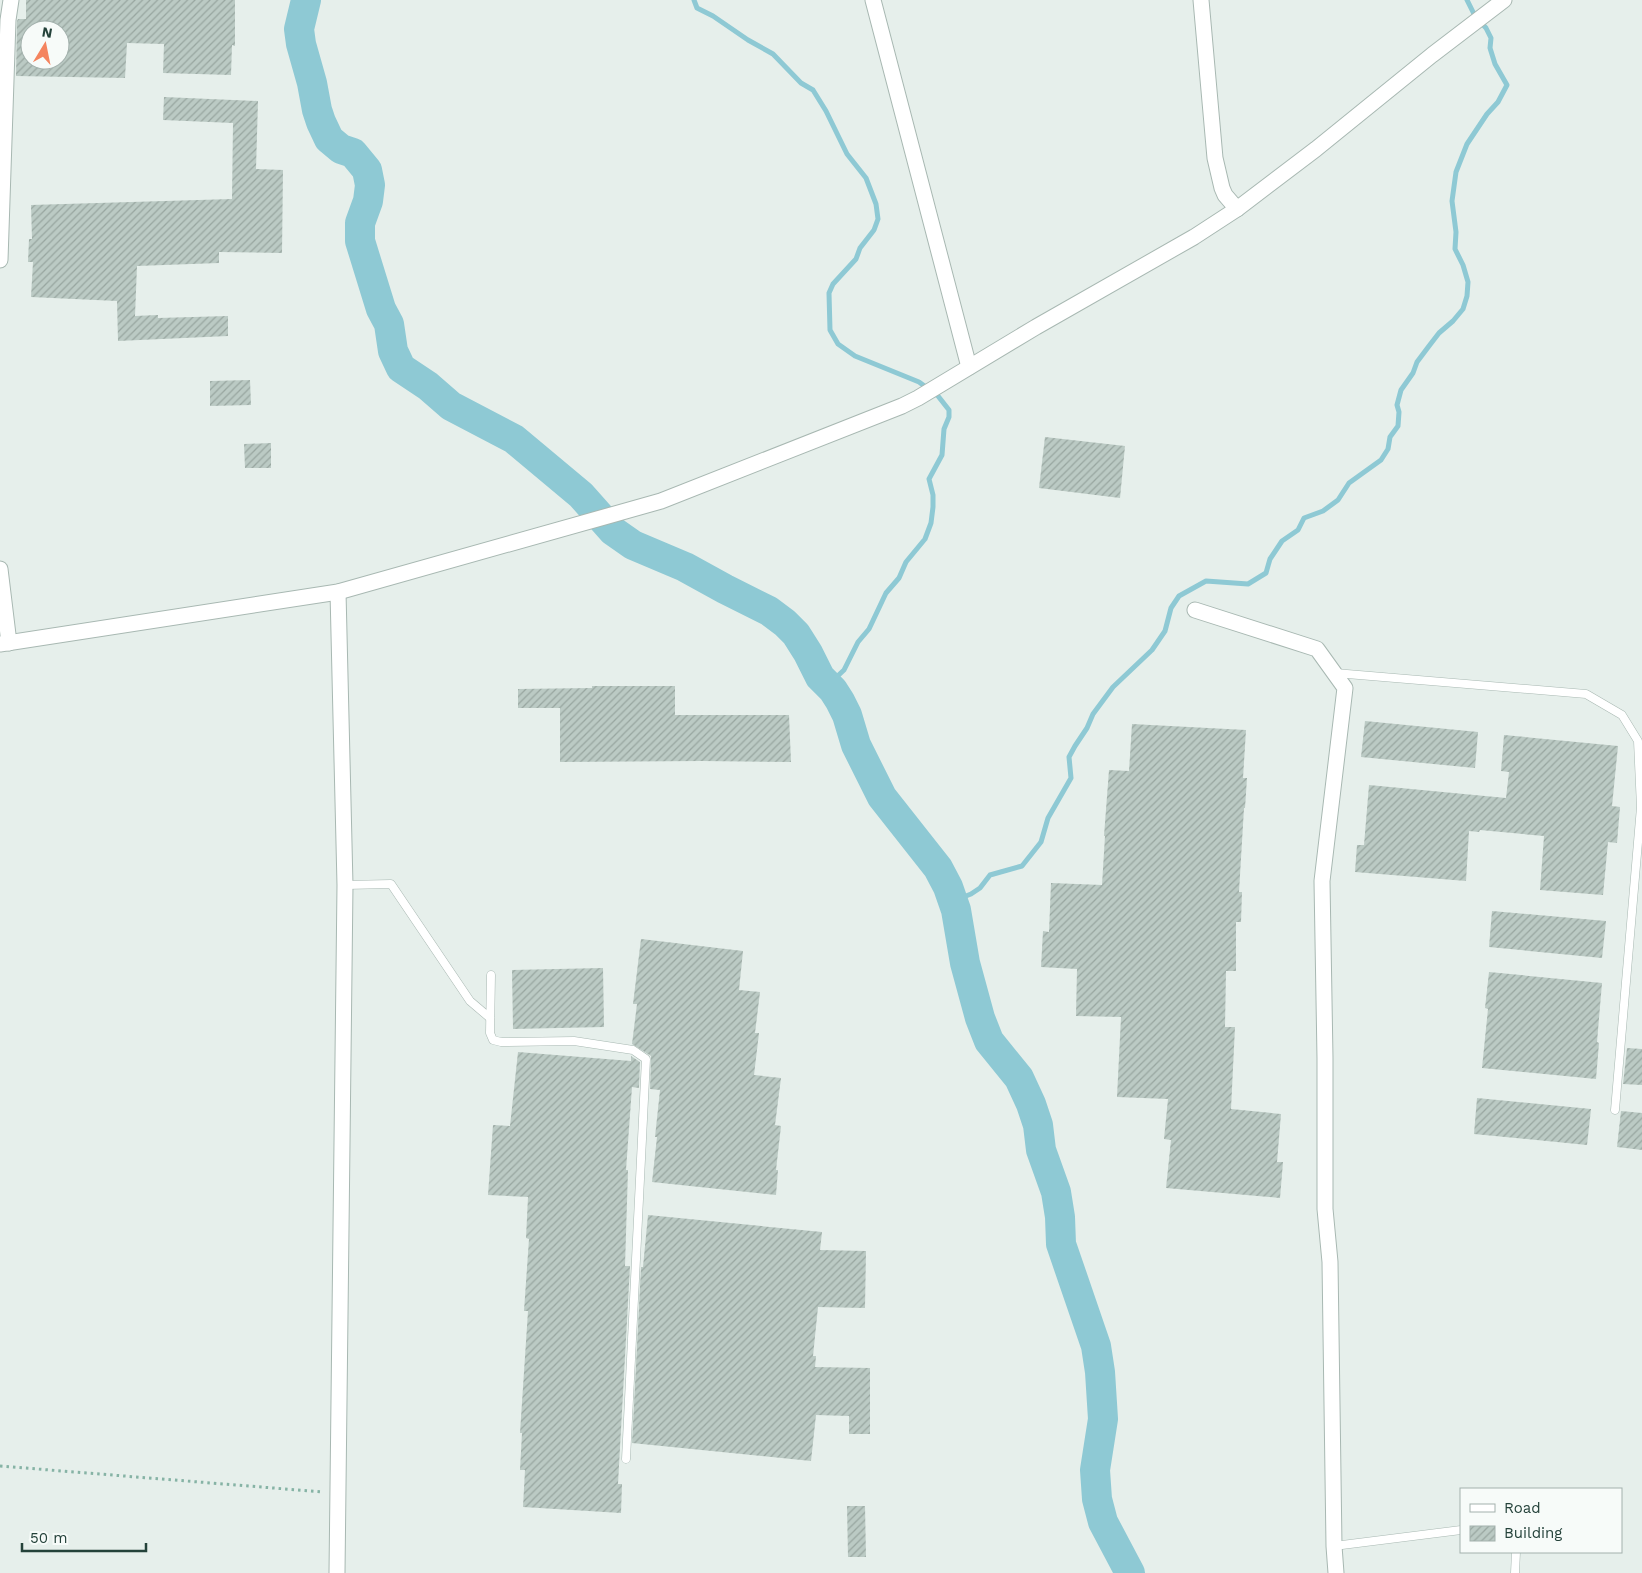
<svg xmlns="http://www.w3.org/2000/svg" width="1642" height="1573" font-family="'Work Sans',sans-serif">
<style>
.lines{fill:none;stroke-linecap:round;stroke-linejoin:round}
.stream{stroke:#8ec9d4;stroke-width:5}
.river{stroke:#8ec9d4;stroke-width:30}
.building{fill:url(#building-hatch);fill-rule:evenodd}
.service-casing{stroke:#a8b8b2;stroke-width:9}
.minor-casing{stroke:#a8b8b2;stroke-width:17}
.tertiary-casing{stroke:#a8b8b2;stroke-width:17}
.path{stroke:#86b3a5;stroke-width:3;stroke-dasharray:2.5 4;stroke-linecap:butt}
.service{stroke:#fff;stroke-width:8}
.minor{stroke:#fff;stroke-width:15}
.tertiary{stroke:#fff;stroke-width:15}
</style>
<defs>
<pattern id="building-hatch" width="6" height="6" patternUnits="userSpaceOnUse" patternTransform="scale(1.25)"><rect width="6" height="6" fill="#bbcac4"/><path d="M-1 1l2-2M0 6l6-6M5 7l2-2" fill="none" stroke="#98a6a0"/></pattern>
</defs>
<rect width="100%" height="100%" fill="#e6efeb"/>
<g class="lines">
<g class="stream">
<polyline points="694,0 697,8 713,16 748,40 773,54 801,83 813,90 826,111 847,154 866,178 876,204 878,219 874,230 860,248 856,259 833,284 829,293 830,330 838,344 855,356 919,382 938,396 949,410 949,417 944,429 942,455 929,479 933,495 933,507 931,523 925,539 906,562 899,578 886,593 869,629 858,642 844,670 828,685"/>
<polyline points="953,901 971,894 980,888 990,875 1022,866 1041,842 1048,818 1071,778 1069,757 1075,746 1087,728 1093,714 1113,687 1152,650 1165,631 1171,608 1179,596 1206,581 1248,584 1266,573 1270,559 1282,541 1298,530 1304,518 1323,511 1338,500 1349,483 1381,460 1388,449 1390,437 1398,426 1399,412 1397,405 1401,390 1413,373 1417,362 1429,346 1439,333 1453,321 1463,309 1467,296 1468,282 1463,265 1455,249 1456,232 1452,201 1456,172 1467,144 1487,114 1498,102 1507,85 1495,64 1490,48 1491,38 1486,28 1475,16 1467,0"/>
</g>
<polyline class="river" points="306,0 299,29 301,44 312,83 317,110 321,122 329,139 341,149 353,153 367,170 370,185 368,201 360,223 360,241 381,309 389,324 393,351 401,368 428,386 451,406 514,439 581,495 613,531 633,545 685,567 725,589 769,611 785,623 796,634 808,653 820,677 833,690 840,701 847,715 856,745 882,797 938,868 948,887 956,910 965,963 980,1018 989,1041 1019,1078 1031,1104 1038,1125 1041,1150 1056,1192 1060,1217 1061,1244 1096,1346 1100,1372 1103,1419 1095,1470 1097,1499 1103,1522 1130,1573"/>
</g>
<g class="building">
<path d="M26,0H235V46L232,45L231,75L163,73L164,44L127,43L125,78L16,76L17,21L18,19H26ZM30,30H60V60H30Z"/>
<polygon points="164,97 258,101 256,169 283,170 282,253 219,252 219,263 137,266 135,316 158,315 158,318 228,316 228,336 118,341 117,301 31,297 33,262 28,262 29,239 32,239 31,205 232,199 233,123 163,120"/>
<polygon points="250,380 251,405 210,406 210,381"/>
<polygon points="1045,437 1125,446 1120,498 1039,488"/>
<polygon points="271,443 271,468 245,468 244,444"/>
<polygon points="592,686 675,686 675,715 789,715 791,762 702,761 560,762 560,708 518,708 518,689 592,688"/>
<polygon points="1365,721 1478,732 1475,768 1361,757"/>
<polygon points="1132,724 1246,730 1243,778 1247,778 1245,808 1244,808 1239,892 1242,892 1241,922 1236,922 1236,971 1226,971 1225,1027 1235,1027 1231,1109 1281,1114 1277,1162 1283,1162 1280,1198 1166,1188 1171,1140 1164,1139 1168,1099 1117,1097 1121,1017 1076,1016 1077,969 1041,967 1043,931 1049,932 1051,883 1102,885 1105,836 1104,836 1109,770 1129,771"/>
<polygon points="1504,735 1618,746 1612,806 1620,807 1617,843 1608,842 1603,895 1540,890 1544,836 1480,830 1479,832 1469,831 1466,881 1355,872 1357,845 1364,845 1369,785 1506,798 1509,772 1501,771"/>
<polygon points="1492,911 1606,921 1602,958 1489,947"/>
<polygon points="641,939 743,951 739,990 760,992 755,1033 759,1033 754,1075 781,1078 775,1125 781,1126 776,1170 778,1170 776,1195 652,1182 657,1137 655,1137 660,1090 650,1089 651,1056 632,1044 637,1004 633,1004"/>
<polygon points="603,968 604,1027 513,1029 512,970"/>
<polygon points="1489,972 1602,983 1597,1042 1599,1043 1596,1079 1482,1068 1488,1009 1485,1008"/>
<polygon points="1627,1048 1642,1049 1642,1085 1623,1084"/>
<polygon points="518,1052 631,1061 631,1056 640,1062 639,1088 632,1087 626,1170 628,1170 625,1266 630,1266 618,1484 622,1484 621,1513 523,1507 525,1470 520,1470 522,1433 520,1433 528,1311 524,1311 529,1239 526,1238 528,1197 488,1195 493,1125 510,1126"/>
<polygon points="1477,1098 1591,1109 1587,1145 1474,1134"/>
<polygon points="1621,1111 1642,1113 1642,1150 1617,1147"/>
<polygon points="648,1215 822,1232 820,1250 866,1251 865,1308 818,1307 813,1356 816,1356 815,1367 870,1368 870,1434 849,1434 849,1416 816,1415 811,1461 632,1443 641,1267 643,1267"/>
<polygon points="847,1506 865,1506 866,1557 848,1557"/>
</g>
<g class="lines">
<g class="service-casing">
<g id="service">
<polyline points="1335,673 1586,694 1622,715 1638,741 1641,807 1615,1110"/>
<polyline points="345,885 391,884 470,1001 490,1018"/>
<polyline points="491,975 490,1033 493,1040 501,1042 574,1041 633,1050 646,1059 626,1459"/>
<polyline points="1334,1546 1461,1530"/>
<polyline points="1515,1573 1516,1552"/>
</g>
</g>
<g class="minor-casing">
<g id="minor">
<polyline points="873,0 969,367"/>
<polyline points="1201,0 1215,158 1222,188 1225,195 1237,209"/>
<polyline points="0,260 8,20 11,0"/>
<polyline points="1195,610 1317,649 1345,688 1322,881 1325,1058 1325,1209 1330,1262 1334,1546 1336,1573"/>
</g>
</g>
<g class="tertiary-casing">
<g id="tertiary">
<polyline points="0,569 9,643"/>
<polyline points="0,644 338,592 661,501 902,406 918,398 1036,327 1194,237 1237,209 1316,149 1432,55 1504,0"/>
<polyline points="337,1573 345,885 338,592"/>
</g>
</g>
<polyline class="path" points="0,1466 323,1492"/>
<use href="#service" class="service"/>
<use href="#minor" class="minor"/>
<use href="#tertiary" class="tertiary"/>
</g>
<rect x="1460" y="1488" width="162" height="65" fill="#f7fbf9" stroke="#a3b1ad"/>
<rect x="1470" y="1504" width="25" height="8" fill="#ffffff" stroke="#a3b1ad"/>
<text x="1504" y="1513" font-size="15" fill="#24423a">Road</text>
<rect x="1470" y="1526" width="25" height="15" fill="url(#building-hatch)" stroke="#a3b1ad"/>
<text x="1504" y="1538" font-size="15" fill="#24423a">Building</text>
<g transform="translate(45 45) rotate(10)"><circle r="24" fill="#f7fbf9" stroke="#a3b1ad"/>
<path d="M0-4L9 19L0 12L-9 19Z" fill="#f4845f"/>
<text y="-8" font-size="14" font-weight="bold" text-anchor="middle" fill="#24423a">N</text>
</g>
<path d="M22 1543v8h124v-8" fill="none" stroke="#24423a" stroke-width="2.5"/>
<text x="30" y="1543" font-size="15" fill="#24423a" stroke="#f7fbf9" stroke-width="4" paint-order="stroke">50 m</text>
</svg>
